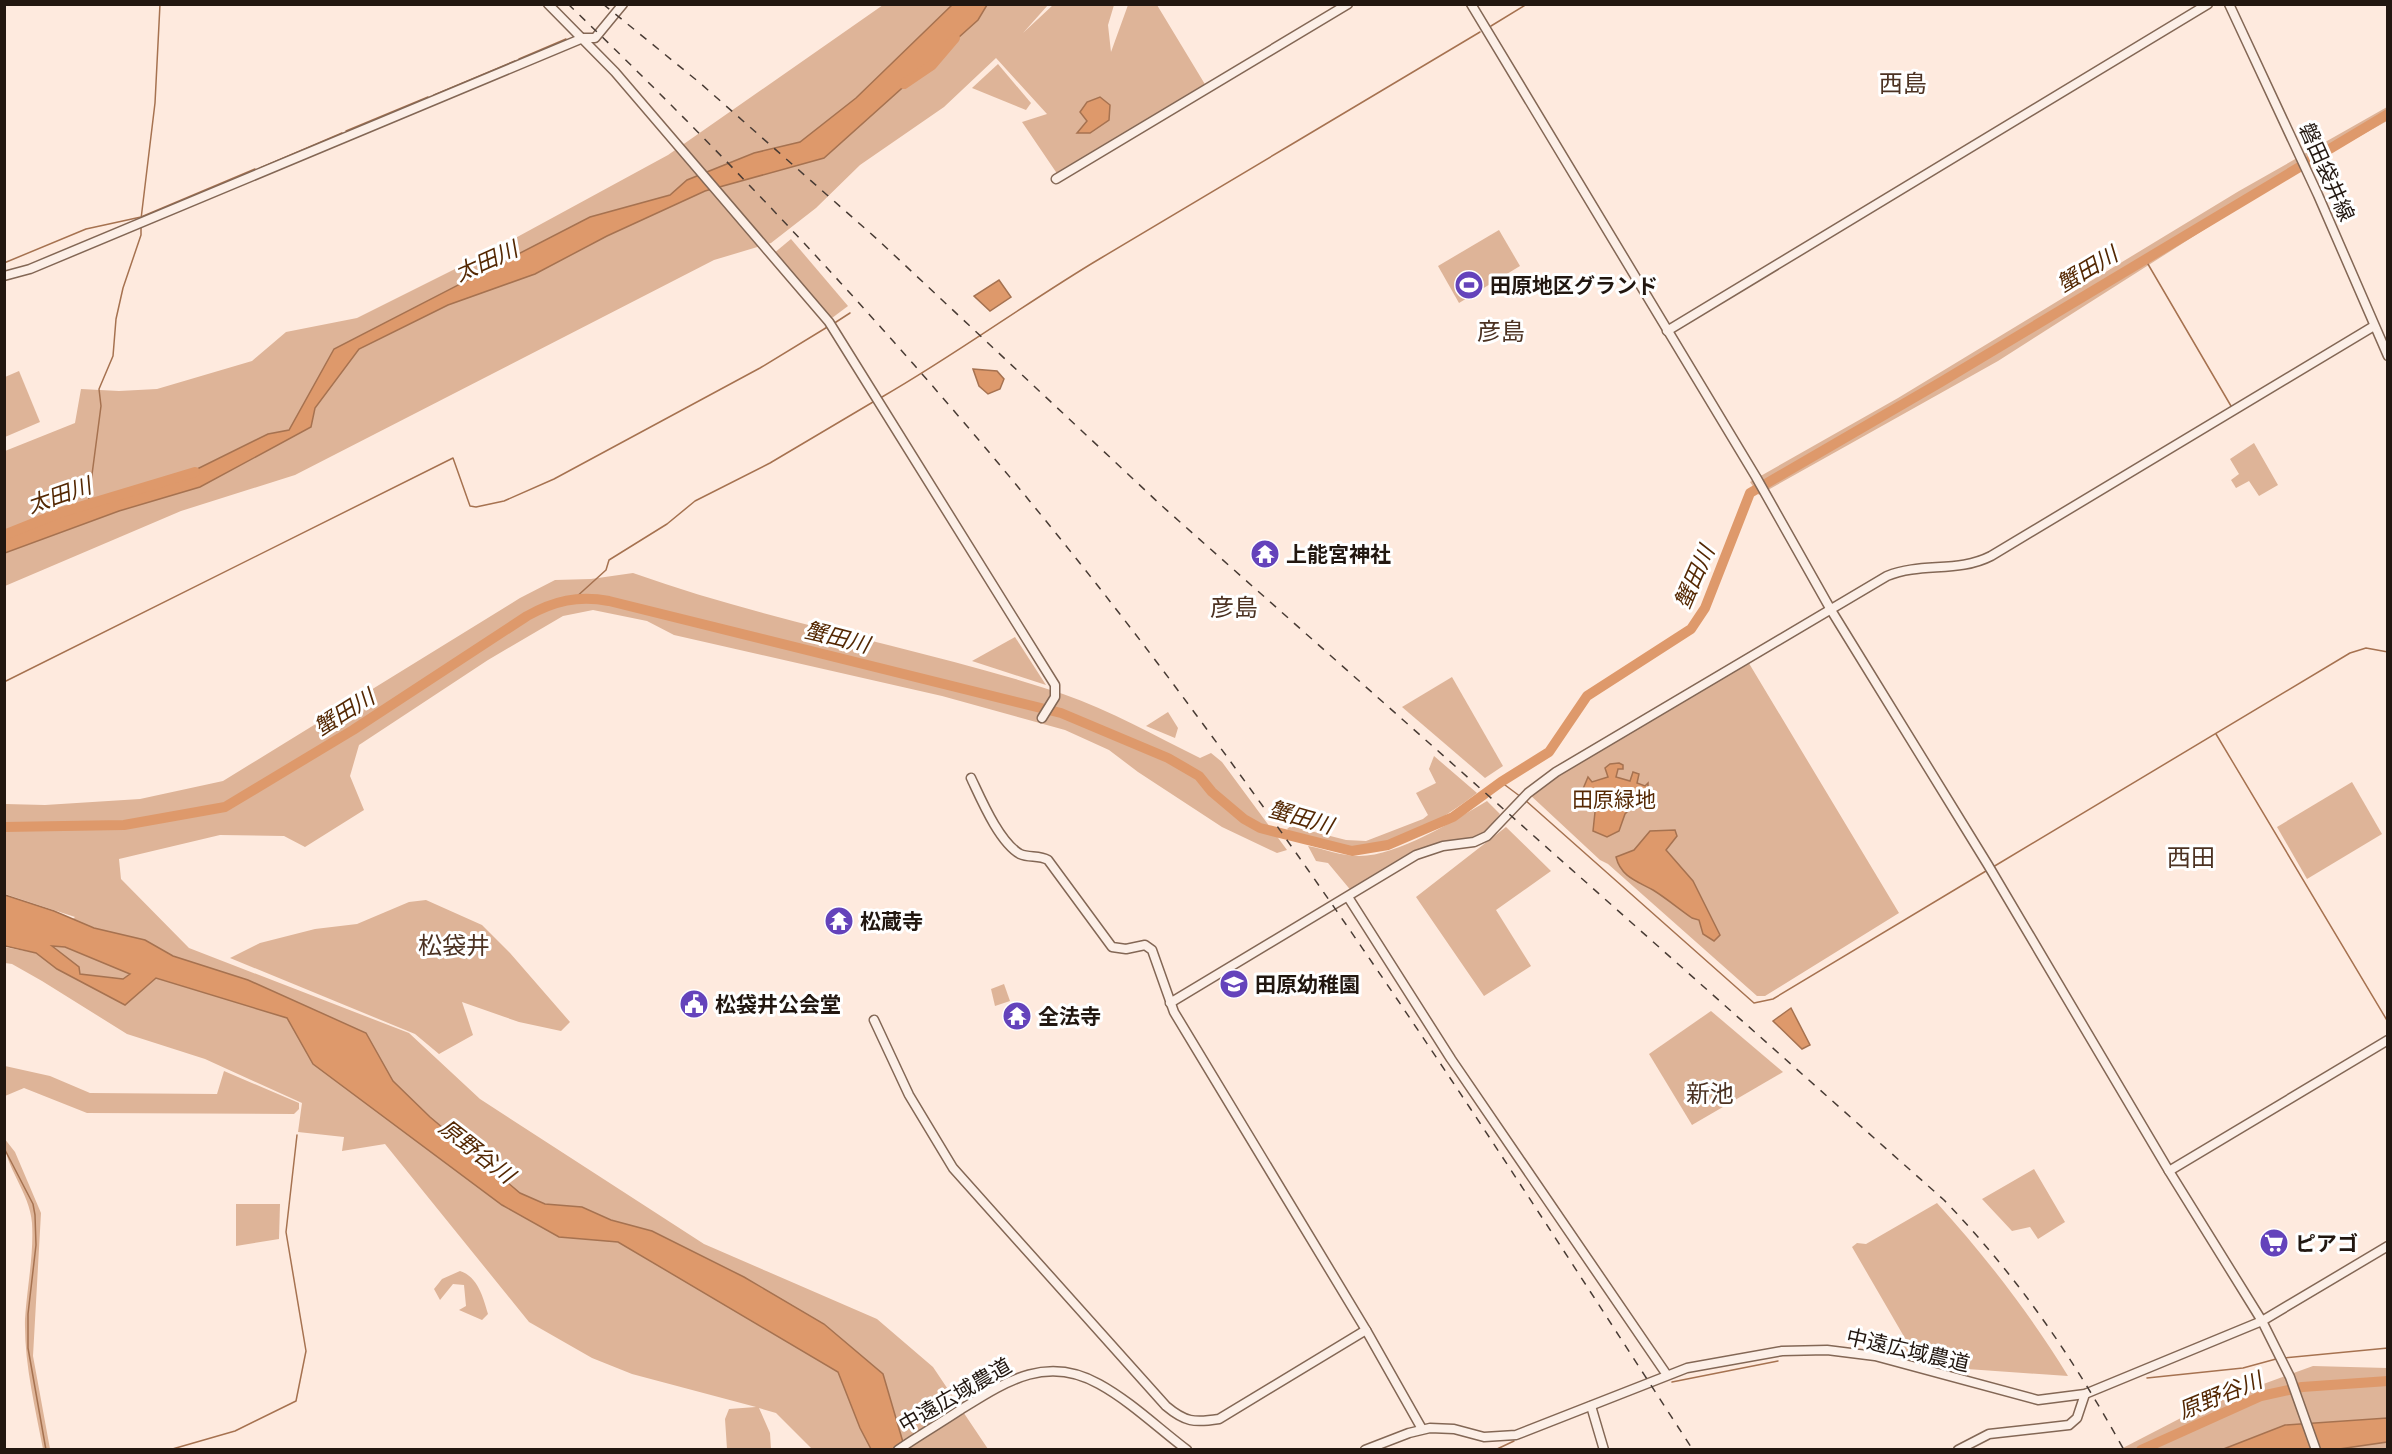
<svg xmlns="http://www.w3.org/2000/svg" width="2392" height="1454" font-family="Inter,'Noto Sans JP',sans-serif">
<style>
.green{fill:#deb498}
.water{fill:#de996b;stroke:#a67250;stroke-width:1.5;fill-rule:evenodd}
.lines{fill:none;stroke-linecap:round;stroke-linejoin:round}
.stream{stroke:#a67250;stroke-width:1.5}
.river{stroke:#de996b;stroke-width:10}
.secondary-casing{stroke:#836755;stroke-width:11}
.secondary{stroke:#fcefe7;stroke-width:8}
.rail{stroke:#483b34;stroke-width:1.5;stroke-dasharray:8 8;stroke-linecap:butt}
.labels{text-anchor:middle;dominant-baseline:central;stroke-width:6;stroke-linejoin:round;paint-order:stroke}
.street-label{font-size:21px;fill:#221710;stroke:#fff}
.poi-label{font-size:21px;font-weight:bold;fill:#221710;stroke:#fff;text-anchor:start}
.park-label{font-size:21px;fill:#562904;stroke:#fff}
.water-label{font-size:22px;font-style:italic;fill:#542803;stroke:#fff}
.quarter-label{font-size:24px;fill:#4c3222;stroke:#fff}
</style>
<rect width="100%" height="100%" fill="#feeade"/>
<g class="green">
<polygon points="883,5 1048,5 1023,33 1053,5 1114,5 1108,25 1111,52 1128,5 1157,5 1206,86 1058,175 1022,122 1047,114 996,58 944,107 860,165 816,208 771,243 714,260 295,475 181,511 5,586 5,553 119,511 200,487 289,430 268,434 183,476 5,533 5,451 75,423 81,389 119,391 157,389 252,361 286,332 357,318 499,247 668,155"/>
<polygon points="998,64 1031,103 1026,110 972,88"/>
<polygon points="2387,107 2387,121 2282,180 1998,361 1759,495 1750,482 1898,398 2239,191"/>
<polygon points="1499,230 1520,266 1459,303 1438,266"/>
<polygon points="791,239 848,306 832,318 773,254"/>
<polygon points="19,371 40,422 5,437 5,377"/>
<polygon points="2254,443 2278,485 2259,496 2249,481 2236,488 2231,480 2239,474 2230,459"/>
<path d="M633,573C773,623 921,647 1063,694C1110,710 1155,736 1200,758L1211,753L1222,762L1287,850L1277,853L1222,827L1138,772L1109,750L1065,730L942,696L674,635L647,621L593,610L563,616L488,660L359,745L350,776L364,810L305,847L284,836L220,835L119,859L121,879L189,948L409,1033L480,1099L704,1244L877,1319L933,1367L988,1449H812L776,1413L759,1408L770,1433L771,1449H727L725,1419L729,1409L756,1407L632,1374L592,1358L529,1322L385,1144L342,1151L344,1137L298,1132L302,1103L205,1059L127,1034L42,981L12,964L5,963L4,947L36,953L75,917L5,894V804L45,805L140,799L223,781L520,598L555,580L591,579Z"/>
<polygon points="1015,637 1046,685 972,661"/>
<polygon points="1747,660 1899,913 1765,996 1757,996 1608,864 1600,860 1528,793"/>
<polygon points="1452,677 1503,766 1485,778 1402,707"/>
<polygon points="1168,712 1178,728 1175,738 1146,726"/>
<path d="M1434,756L1477,793C1444,818 1405,844 1362,848C1347,850 1331,844 1317,840C1307,838 1294,837 1287,829L1291,826L1346,840L1366,841L1423,819L1428,815L1416,793L1436,783L1429,769Z"/>
<polygon points="2352,782 2382,834 2307,879 2277,827"/>
<path d="M1487,801L1500,814C1475,851 1451,838 1418,855C1396,866 1375,881 1353,893L1328,863L1316,861L1308,846C1324,849 1342,856 1358,856C1396,857 1455,820 1487,801Z"/>
<polygon points="1506,827 1551,871 1496,910 1531,966 1484,996 1416,897"/>
<polygon points="426,900 482,925 510,953 570,1022 561,1031 519,1022 462,1002 473,1035 439,1054 415,1034 230,958 260,943 315,929 357,924 409,902"/>
<polygon points="1004,984 1010,1001 995,1006 991,989"/>
<polygon points="1711,1011 1783,1072 1692,1125 1649,1054"/>
<polygon points="5,1066 50,1076 90,1093 217,1094 224,1071 299,1103 299,1109 294,1114 87,1113 24,1088 5,1096"/>
<path d="M4,1138L15,1152L41,1213L33,1356L50,1449H43C35,1406 24,1363 25,1319C27,1287 34,1255 32,1223C30,1192 4,1167 4,1138Z"/>
<polygon points="2034,1169 2065,1222 2038,1239 2030,1227 2012,1231 1982,1199"/>
<path d="M1937,1203C1986,1257 2030,1314 2068,1376L1967,1369L1901,1353L1906,1340L1852,1247L1857,1243L1866,1244Z"/>
<polygon points="236,1204 280,1204 279,1239 236,1246"/>
<path d="M460,1271C478,1277 483,1297 488,1314L482,1320L459,1310L466,1306L464,1285L453,1284L440,1300L434,1289L442,1279Z"/>
<polygon points="2313,1366 2387,1368 2387,1449 2119,1450 2206,1405"/>
</g>
<g class="water">
<polygon points="952,5 987,5 978,20 824,158 705,191 607,236 535,274 448,305 359,349 315,408 311,427 200,487 119,511 5,553 4,533 183,476 268,434 289,430 334,349 590,217 670,195 687,180 754,153 800,142 856,98"/>
<polygon points="1100,97 1110,105 1109,120 1090,133 1077,133 1087,121 1080,112 1087,102"/>
<polygon points="999,280 1011,297 990,311 974,296"/>
<polygon points="973,369 997,371 1004,379 1000,389 988,394 979,386"/>
<polygon points="1619,763 1623,765 1623,769 1618,769 1616,777 1630,781 1633,772 1639,774 1637,783 1645,786 1648,783 1648,799 1655,801 1653,808 1632,807 1625,814 1619,831 1607,837 1593,831 1595,812 1580,796 1588,777 1592,782 1608,777 1605,768 1610,764"/>
<path d="M1675,830L1677,836L1666,850L1693,881L1720,935L1714,941L1703,934L1699,920L1692,918C1679,909 1666,898 1653,890C1637,881 1621,877 1616,857L1634,850L1650,831Z"/>
<path d="M5,895L54,911L94,928L145,940L173,956L248,980L366,1033L393,1081L430,1117L520,1193L545,1204L582,1207L611,1220L652,1231L744,1277L824,1324L883,1374L905,1449H871L860,1428L838,1372L618,1242L559,1237L502,1205L313,1064L287,1018L156,978L125,1005L57,969L36,953L5,946ZM52,946L65,947L130,974L123,979L80,974L79,967Z"/>
<polygon points="1791,1008 1810,1045 1802,1049 1773,1021"/>
<polygon points="2387,1418 2387,1442 2339,1449 2221,1450 2285,1425"/>
</g>
<g class="lines">
<g class="stream">
<polyline points="1491,26 1527,4"/>
<polyline points="519,59 566,39"/>
<polyline points="434,95 515,61"/>
<polyline points="346,131 428,97"/>
<polyline points="260,168 342,133"/>
<polyline points="141,219 155,103 160,4"/>
<polyline points="2145,259 2231,406"/>
<polyline points="4,263 86,229 141,217 255,169"/>
<polyline points="833,324 850,313"/>
<path d="M882,397C957,354 1027,302 1101,258C1227,182 1354,108 1480,32"/>
<polyline points="88,505 101,406 99,389 113,356 116,319 123,288 141,235 141,227"/>
<polyline points="574,599 606,570 609,560 667,524 695,501 770,463 873,402"/>
<polyline points="4,682 453,458 470,506 476,507 504,501 554,479 760,368 829,326"/>
<polyline points="2216,734 2388,1022"/>
<polyline points="1501,782 1521,797"/>
<polyline points="1525,800 1754,1003 1773,999 1986,871"/>
<polyline points="1993,867 2350,653 2366,648 2388,652"/>
<polyline points="4,1148 33,1204 35,1215 36,1245 28,1314 28,1348 46,1450"/>
<polyline points="2284,1358 2388,1348"/>
<polyline points="2147,1378 2243,1368 2276,1359"/>
<polyline points="1672,1382 1778,1361"/>
<polyline points="169,1450 235,1431 296,1401 306,1351 286,1232 297,1135"/>
<polyline points="1495,1450 1514,1441"/>
</g>
<g class="river">
<polyline points="904,84 932,65 955,38"/>
<polyline points="4,535 59,513 195,472"/>
<path d="M4,827L124,825L225,807L353,730L527,616C554,601 578,595 609,601L1061,713L1168,758L1199,776L1212,792L1244,819L1260,828L1352,851L1388,845L1453,817L1501,782L1549,752L1587,696L1691,629L1705,608L1750,493L1941,382L2388,114"/>
<polyline points="2141,1450 2261,1396 2302,1387 2388,1381"/>
</g>
<g class="secondary-casing">
<g id="secondary">
<polyline points="548,4 615,72 829,322 1055,685 1055,697 1042,718"/>
<polyline points="1471,4 1756,477 1831,610 1988,865 2169,1171 2262,1321 2290,1377 2316,1450"/>
<polyline points="2229,4 2318,195 2388,356"/>
<polyline points="1056,179 1348,4"/>
<polyline points="4,276 30,269 583,38 595,38 623,4"/>
<polyline points="1667,331 2208,4"/>
<path d="M971,778C981,799 999,842 1020,854C1029,858 1039,855 1048,860L1112,947L1126,949L1145,945L1152,950L1174,1012L1366,1330L1422,1429"/>
<polyline points="1348,897 1451,1059 1667,1375"/>
<path d="M1170,1003L1416,855L1443,846L1474,842L1487,836L1528,793L1556,772L1887,576C1921,562 1958,573 1991,556L2374,326"/>
<path d="M874,1020L909,1095L953,1168L1166,1406C1185,1422 1194,1423 1219,1419L1366,1330"/>
<polyline points="2169,1171 2388,1040"/>
<polyline points="1591,1406 1604,1450"/>
<path d="M898,1450C918,1436 939,1424 960,1410C1005,1382 1046,1354 1099,1384C1130,1401 1158,1428 1187,1450"/>
<polyline points="1365,1450 1409,1433 1430,1428 1454,1429 1484,1437 1516,1435 1687,1368 1782,1351 1827,1350 1875,1356 2038,1400 2085,1394 2262,1321 2388,1246"/>
<polyline points="1958,1450 1989,1434 2069,1425 2077,1418 2085,1394"/>
</g>
</g>
<use href="#secondary" class="secondary"/>
<g class="rail">
<path d="M568,4C797,223 1009,461 1197,716C1373,953 1532,1202 1693,1450"/>
<path d="M603,4L700,83L877,239L1162,506L1944,1200C2018,1277 2072,1356 2124,1450"/>
</g>
</g>
<defs>
<g id="stadium-disc" transform="scale(1.5)"><circle r="9.5" fill="#6443bb" stroke="#fff"/><path d="M0-5a6.5 5 0 1 0 0 10a6.5 5 0 1 0 0-10ZM-3.5-1.8h7v3.6h-7Z" fill="#fff"/></g>
<g id="temple-disc" transform="scale(1.5)"><circle r="9.5" fill="#6443bb" stroke="#fff"/><path d="M0-6L5-2H3V0L6.5 2.5H4V6H1.5V3h-3V6H-4V2.5H-6.5L-3 0V-2H-5Z" fill="#fff"/></g>
<g id="school-disc" transform="scale(1.5)"><circle r="9.5" fill="#6443bb" stroke="#fff"/><path d="M0-5L7-2L0 1L-7-2ZM-4 1L0 2.5L4 1V4Q0 6-4 4Z" fill="#fff"/></g>
<g id="civic-disc" transform="scale(1.5)"><circle r="9.5" fill="#6443bb" stroke="#fff"/><path d="M-.6-6.5H3V-4.5H.6V-3L4-1V1h2V6H-6V1h2V-1L-.6-3ZM-1.2 2.5V6h2.4V2.5Z" fill="#fff"/></g>
<g id="supermarket-disc" transform="scale(1.5)"><circle r="9.5" fill="#6443bb" stroke="#fff"/><path d="M-6-5.5h2.5l.6 2H6L4.5 2H-2.5L-4.4-4H-6ZM-1.5 3.2a1.3 1.3 0 1 0 .1 0ZM3 3.2a1.3 1.3 0 1 0 .1 0Z" fill="#fff"/></g>
</defs>
<g fill-rule="evenodd">
<use href="#stadium-disc" x="1469" y="285"/>
<use href="#temple-disc" x="1265" y="554"/>
<use href="#temple-disc" x="839" y="921"/>
<use href="#school-disc" x="1234" y="984"/>
<use href="#civic-disc" x="694" y="1004"/>
<use href="#temple-disc" x="1017" y="1016"/>
<use href="#supermarket-disc" x="2274" y="1243"/>
</g>
<g class="labels">
<g class="street-label">
<text transform="translate(2327 172) rotate(66)">磐田袋井線</text>
<text transform="translate(1908 1350) rotate(13)">中遠広域農道</text>
<text transform="translate(955 1395) rotate(-30)">中遠広域農道</text>
</g>
<g class="poi-label">
<text x="1490" y="285">田原地区グランド</text>
<text x="1286" y="554">上能宮神社</text>
<text x="860" y="921">松蔵寺</text>
<text x="1255" y="984">田原幼稚園</text>
<text x="715" y="1004">松袋井公会堂</text>
<text x="1038" y="1016">全法寺</text>
<text x="2295" y="1243">ピアゴ</text>
</g>
<g class="park-label">
<text x="1614" y="799">田原緑地</text>
</g>
<g class="water-label">
<text transform="translate(486 261) rotate(-24)">太田川</text>
<text transform="translate(2087 269) rotate(-31)">蟹田川</text>
<text transform="translate(59 495) rotate(-19)">太田川</text>
<text transform="translate(1694 577) rotate(-66)">蟹田川</text>
<text transform="translate(837 637) rotate(14)">蟹田川</text>
<text transform="translate(344 712) rotate(-32)">蟹田川</text>
<text transform="translate(1301 817) rotate(16)">蟹田川</text>
<text transform="translate(477 1151) rotate(38)">原野谷川</text>
<text transform="translate(2220 1395) rotate(-22)">原野谷川</text>
</g>
<g class="quarter-label">
<text x="1903" y="83">西島</text>
<text x="1501" y="331">彦島</text>
<text x="1234" y="607">彦島</text>
<text x="2191" y="857">西田</text>
<text x="454" y="945">松袋井</text>
<text x="1710" y="1093">新池</text>
</g>
</g>
<rect width="2392" height="1454" fill="none" stroke="#221710" stroke-width="12"/>
</svg>
